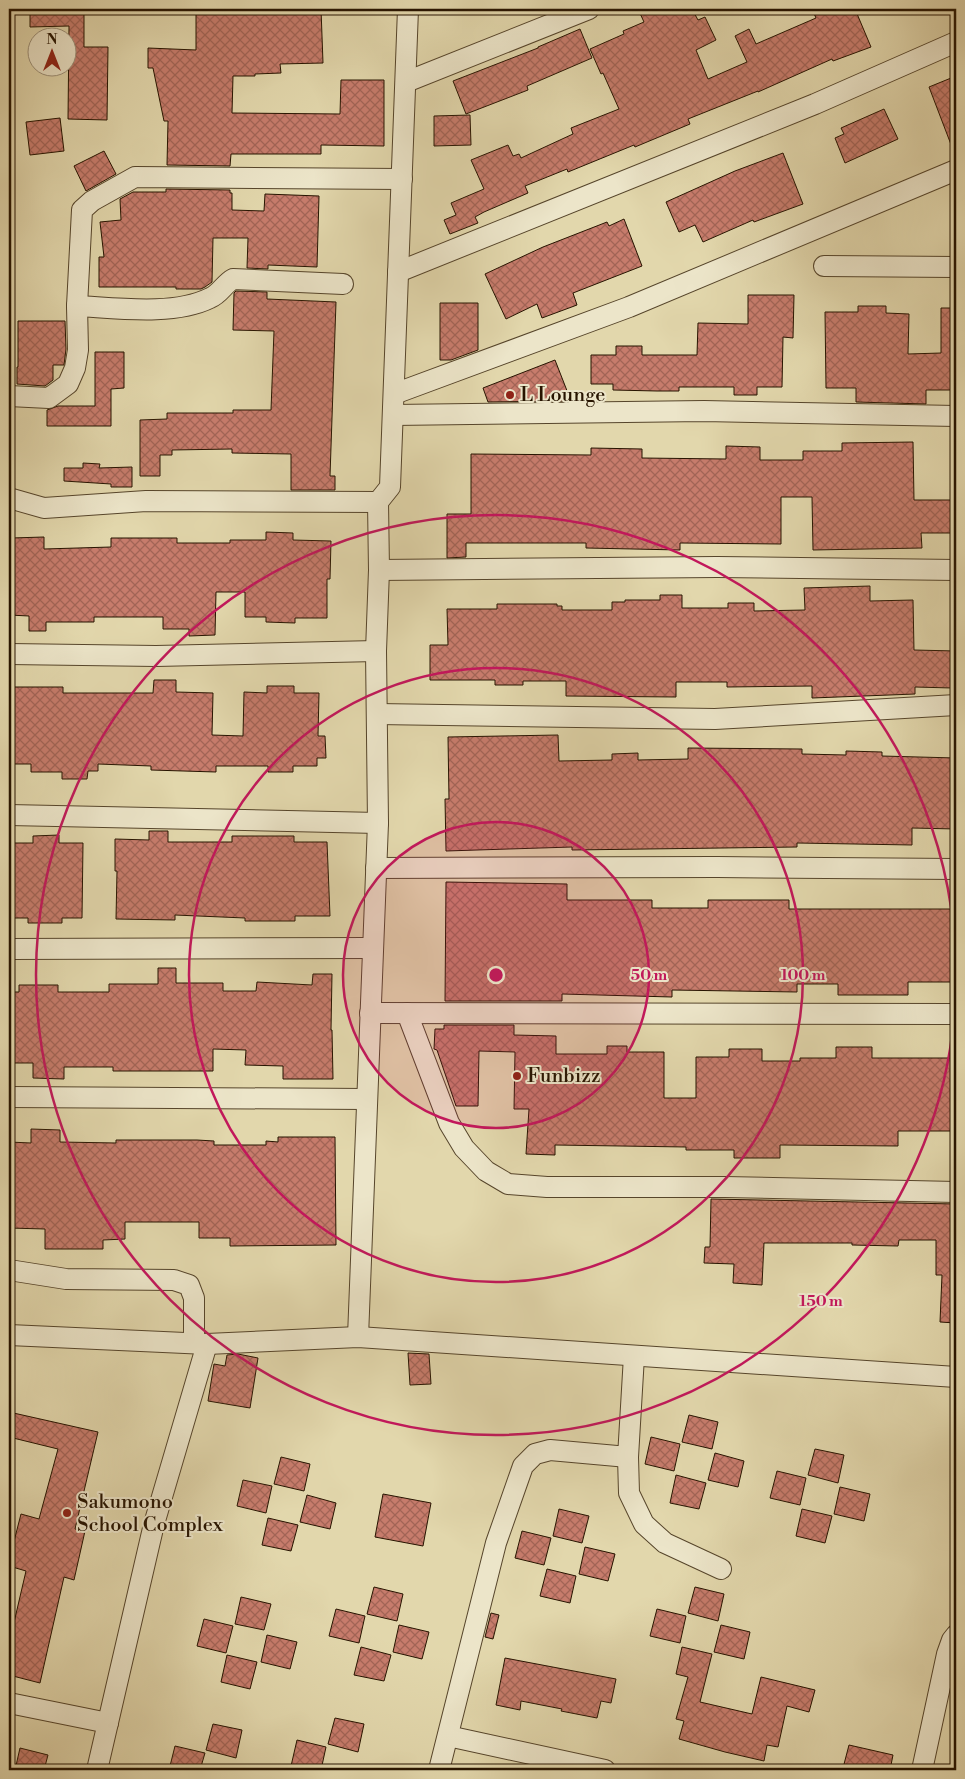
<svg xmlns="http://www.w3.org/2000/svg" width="965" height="1779" font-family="'Libre Bodoni',serif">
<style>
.building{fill:url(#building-cross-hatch);stroke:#271400}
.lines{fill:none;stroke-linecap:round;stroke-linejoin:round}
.minor-casing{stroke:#56452b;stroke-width:22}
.minor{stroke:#ece5c9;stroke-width:20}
.ring{fill:none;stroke:#c2185b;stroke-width:2.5}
.poi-dot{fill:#8f2418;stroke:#ece5c9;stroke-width:2}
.labels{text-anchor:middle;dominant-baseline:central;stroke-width:4;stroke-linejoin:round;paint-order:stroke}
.poi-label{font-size:20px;fill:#271400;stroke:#ece5c9;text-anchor:start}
.centre{fill:#c2185b;stroke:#ece5c9;stroke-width:2.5}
.ring-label{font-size:15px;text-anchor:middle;font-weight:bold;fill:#c2185b;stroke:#ece5c9;stroke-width:4;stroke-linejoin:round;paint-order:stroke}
</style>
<defs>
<pattern id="building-cross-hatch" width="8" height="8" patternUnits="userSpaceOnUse" patternTransform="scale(1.25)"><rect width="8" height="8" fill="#c77c6c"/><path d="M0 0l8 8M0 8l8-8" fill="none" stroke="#a26456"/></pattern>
</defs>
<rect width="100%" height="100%" fill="#e2d7ac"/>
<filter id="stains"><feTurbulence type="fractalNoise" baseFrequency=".004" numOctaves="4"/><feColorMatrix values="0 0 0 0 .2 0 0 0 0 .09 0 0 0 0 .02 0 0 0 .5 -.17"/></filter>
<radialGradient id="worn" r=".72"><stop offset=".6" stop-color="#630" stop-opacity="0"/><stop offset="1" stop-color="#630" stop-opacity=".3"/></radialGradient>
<g class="building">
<polygon points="30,9 84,9 84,47 108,47 107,120 68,119 69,26 30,27"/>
<polygon points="196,9 321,9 323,63 280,64 281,73 255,74 255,76 233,76 232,113 340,114 341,80 384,80 384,146 321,145 321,154 231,154 230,166 167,165 168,121 164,121 153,68 148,68 148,48 196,50"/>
<polygon points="638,9 692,9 698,20 705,17 716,40 696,50 708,79 747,62 735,36 749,29 756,44 816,18 812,9 855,9 871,47 833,61 832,59 758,92 758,91 688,119 690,124 635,147 634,145 568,172 567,169 525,186 528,193 484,212 475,217 478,223 450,234 444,220 456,215 451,203 484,189 471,160 508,145 513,156 519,154 521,158 573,134 571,128 619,109 603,73 601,74 590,49 624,34 623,31 644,22"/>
<polygon points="580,29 592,58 527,86 528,90 466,114 453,81 538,48 538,47"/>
<polygon points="956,76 956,154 955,155 929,87"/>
<polygon points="884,109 898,139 845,163 835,138 844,134 841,128"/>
<polygon points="470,115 471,145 434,146 434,116"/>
<polygon points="60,118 64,151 30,155 26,122"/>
<polygon points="104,151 116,174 86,191 74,166"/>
<polygon points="783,153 803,204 754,222 753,220 703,242 695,225 679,232 666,202 735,171"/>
<polygon points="166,189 230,190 230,193 232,193 232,210 264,211 265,194 319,196 317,267 268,265 268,269 247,268 248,238 213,238 212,282 205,287 201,289 176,289 176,287 99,287 99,257 104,257 100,222 121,220 120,199 133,192 166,192"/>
<polygon points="624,219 642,266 573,293 577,305 542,318 537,304 506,319 485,274 543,247 607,222 609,226"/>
<polygon points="236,291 267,292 267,299 336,302 330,476 335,476 335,490 291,490 291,454 232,453 232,449 172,450 172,455 160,455 160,476 140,476 140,420 167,419 167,413 233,413 233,410 271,410 274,331 233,330 234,293"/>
<polygon points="748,295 794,295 793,338 783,337 782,387 757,387 757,395 734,395 734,387 679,387 679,391 657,391 613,390 613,384 591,384 591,355 616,355 616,346 642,346 642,355 697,355 698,323 748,324"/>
<polygon points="440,303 478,303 478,350 451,360 440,360"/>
<polygon points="858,306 886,306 886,313 909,314 908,354 941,353 941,308 956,308 956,390 926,390 926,404 856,402 856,388 826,388 825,312 858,312"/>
<polygon points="18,321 65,321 66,349 64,365 53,365 53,380 45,386 17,384 17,367 18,367"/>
<polygon points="95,352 124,352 124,388 111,389 111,426 47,426 47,410 58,406 95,406"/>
<polygon points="555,360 571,401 488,402 483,388"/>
<polygon points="913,442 914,500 956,500 956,533 921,533 922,548 813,550 812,497 781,497 781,544 680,543 680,550 586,548 586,543 466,543 466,557 447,558 447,514 471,514 471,454 591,455 591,448 642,449 642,458 726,459 726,446 760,447 760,460 803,460 803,451 842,451 842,443"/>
<polygon points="83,463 100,464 99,468 132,467 132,487 111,487 111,484 64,481 64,468 83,468"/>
<polygon points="266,532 293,533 293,540 331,541 330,579 327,579 327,618 295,618 295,623 266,622 266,617 245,617 245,592 216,592 215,635 189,636 189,629 163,629 163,617 94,617 94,622 46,622 46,631 29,631 29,616 9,615 9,543 11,543 11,538 44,537 44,549 111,547 111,538 177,538 177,543 230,543 230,540 266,540"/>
<polygon points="870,586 870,601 913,600 914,650 956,651 956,679 952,679 952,688 915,687 915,694 812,698 812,686 727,687 727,682 676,682 676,697 566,696 566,681 523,681 523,685 495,685 495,680 430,680 430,645 448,645 447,609 497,609 497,604 557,604 557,606 562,606 562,610 612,610 612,602 625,602 625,600 660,600 660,595 682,595 682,608 728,608 728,603 754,603 754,611 805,610 804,588"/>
<polygon points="154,680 176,680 176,692 213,693 212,735 243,736 244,692 267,693 267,686 294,686 294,693 319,693 318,736 325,736 326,758 317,758 317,766 293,766 293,772 268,772 268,766 216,766 216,772 151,770 151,766 98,764 98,771 88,771 87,779 62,779 62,772 31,772 31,764 9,764 9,687 63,687 63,693 153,693"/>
<polygon points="558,735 559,761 612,760 612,754 638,753 638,760 688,759 688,748 802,749 802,754 846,755 846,751 882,752 882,756 956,758 956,829 912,828 912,845 797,843 797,847 572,850 572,847 446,851 445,799 449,799 448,737"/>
<polygon points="149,831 168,831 168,842 232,842 232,836 294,836 294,842 327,842 330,916 295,916 295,921 245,921 245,918 175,915 175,920 116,919 117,871 115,871 115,839 149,840"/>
<polygon points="59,835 59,843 83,843 82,918 62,918 62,923 28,923 28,918 10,918 9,843 33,843 33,836"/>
<polygon points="446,882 567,884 567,900 652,900 652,908 708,908 708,900 789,900 789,909 956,909 956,982 908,982 908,995 838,995 838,984 797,984 797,992 672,990 672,997 562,994 562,1001 445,1001"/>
<polygon points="158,968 176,968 176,983 223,983 223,991 256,991 257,982 312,985 313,974 332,974 331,1030 332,1030 333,1079 283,1079 283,1066 245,1065 246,1050 213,1049 213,1071 113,1071 113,1067 64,1067 64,1079 33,1078 33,1063 9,1063 9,992 19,992 19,985 58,985 58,992 109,992 109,984 158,984"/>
<polygon points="444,1025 514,1025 514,1035 556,1036 556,1054 607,1054 607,1046 627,1046 627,1052 664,1052 664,1098 696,1098 696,1057 729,1057 729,1049 762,1049 762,1061 800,1061 800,1058 836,1058 836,1047 872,1047 872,1058 956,1058 956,1131 898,1131 898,1146 780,1145 780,1158 734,1158 734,1150 686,1150 686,1147 555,1145 555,1155 526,1154 529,1109 514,1109 515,1052 479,1051 478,1106 456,1106 437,1050 434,1049 435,1029 444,1029"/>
<polygon points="31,1129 60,1130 60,1142 116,1143 116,1140 197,1140 214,1141 214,1145 266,1145 266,1141 278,1142 278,1137 335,1137 336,1245 230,1246 230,1238 199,1238 199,1222 125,1222 125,1239 103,1240 103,1249 45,1249 45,1229 9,1228 9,1142 31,1143"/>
<polygon points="711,1199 956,1204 956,1323 940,1322 942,1275 936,1275 936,1240 899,1240 898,1246 852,1245 852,1243 764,1243 762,1285 733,1283 734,1264 704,1263 705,1247 710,1247"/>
<polygon points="408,1353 429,1354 431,1384 410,1385"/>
<polygon points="238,1354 258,1358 250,1408 208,1401 214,1364 225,1366 227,1355"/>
<polygon points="9,1412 98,1432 75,1529 85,1531 74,1580 64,1577 40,1683 9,1675 9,1644 26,1571 9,1566 9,1561 21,1514 39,1519 58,1449 9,1437"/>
<polygon points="689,1415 718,1422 712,1449 682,1442"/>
<polygon points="651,1437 680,1444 674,1471 645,1464"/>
<polygon points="815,1449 844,1455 838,1483 808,1475"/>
<polygon points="715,1453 744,1461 738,1487 708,1480"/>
<polygon points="281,1457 310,1464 304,1491 274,1484"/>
<polygon points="777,1471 806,1478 800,1505 770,1498"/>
<polygon points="676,1475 706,1483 699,1509 670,1503"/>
<polygon points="243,1480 272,1486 266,1513 237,1506"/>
<polygon points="840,1487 870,1494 864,1521 834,1514"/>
<polygon points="383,1494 431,1503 423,1546 375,1537"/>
<polygon points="307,1495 336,1503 330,1529 300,1522"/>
<polygon points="559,1509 589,1516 582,1543 553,1536"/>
<polygon points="802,1509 832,1516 825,1543 796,1536"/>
<polygon points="268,1518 298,1525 291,1551 262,1545"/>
<polygon points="522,1531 551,1538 544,1565 515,1558"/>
<polygon points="585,1547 615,1554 608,1581 579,1574"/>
<polygon points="547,1569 576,1576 570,1603 540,1596"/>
<polygon points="374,1587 403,1594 397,1621 367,1614"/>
<polygon points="695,1587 724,1594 718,1621 688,1613"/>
<polygon points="241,1597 271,1604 264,1630 235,1624"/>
<polygon points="336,1609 365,1616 359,1643 329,1636"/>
<polygon points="657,1609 686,1616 680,1643 650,1636"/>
<polygon points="491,1613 499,1615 493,1639 485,1637"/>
<polygon points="204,1619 233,1626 226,1653 197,1646"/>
<polygon points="399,1625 429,1632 422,1659 393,1652"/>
<polygon points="721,1625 750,1632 744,1659 714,1652"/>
<polygon points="267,1635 297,1642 290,1669 261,1662"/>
<polygon points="361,1647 391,1655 384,1681 354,1675"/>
<polygon points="682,1647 712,1654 700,1702 752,1714 761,1677 815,1690 809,1712 787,1706 778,1747 767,1745 764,1761 725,1752 679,1739 684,1721 676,1719 688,1677 676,1674"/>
<polygon points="227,1655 257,1662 250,1689 221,1682"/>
<polygon points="505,1658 616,1679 611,1703 601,1701 597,1718 561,1711 562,1709 521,1701 520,1710 496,1705"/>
<polygon points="335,1718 364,1724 358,1752 328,1744"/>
<polygon points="213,1724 242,1730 236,1758 206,1750"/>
<polygon points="297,1740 326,1747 321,1770 306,1770 291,1766"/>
<polygon points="849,1745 893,1755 890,1770 855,1770 843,1768"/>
<polygon points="175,1746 205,1753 200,1770 169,1770"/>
<polygon points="20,1748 48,1755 44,1770 15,1770"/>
</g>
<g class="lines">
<g class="minor-casing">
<g id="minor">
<polyline points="406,82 589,9"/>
<polyline points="824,266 956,267"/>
<polyline points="398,272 815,104 956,42"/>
<path d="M77,306C116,308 174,316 210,298C220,294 224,284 233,279L343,284"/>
<polyline points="394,394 629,307 956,170"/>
<polyline points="9,396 49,398 68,384 75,368 78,350 77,306 82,210 92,201 135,177 402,179"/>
<polyline points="393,415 704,411 956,416"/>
<polyline points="9,498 44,508 146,501 378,502"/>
<polyline points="379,570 717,567 956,570"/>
<polyline points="9,654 156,656 376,651"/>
<polyline points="377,714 715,719 956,705"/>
<polyline points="9,815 378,823"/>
<polyline points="376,868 717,867 956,869"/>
<polyline points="9,949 373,948"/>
<polyline points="370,1013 956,1014"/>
<polyline points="407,1013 449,1123 464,1148 486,1171 508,1184 547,1187 725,1187 956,1192"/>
<polyline points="9,1097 366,1099"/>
<polyline points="9,1270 66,1279 174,1280 189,1285 194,1298 194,1343"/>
<polyline points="9,1335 207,1344 358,1337 956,1377"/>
<polyline points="358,1337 378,823 376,651 379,570 378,502 390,487 408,9"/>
<polyline points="628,1457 629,1493 644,1524 665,1543 721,1569"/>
<polyline points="9,1703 108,1723"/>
<polyline points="448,1736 605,1770"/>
<polyline points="97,1770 154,1524 207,1344"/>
<polyline points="439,1770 496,1543 523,1466 535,1454 550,1450 628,1457 634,1356"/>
<polyline points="922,1770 947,1654 952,1640 956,1635"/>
</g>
</g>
<use href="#minor" class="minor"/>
</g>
<circle cx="496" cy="975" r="153" fill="#c2185b" fill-opacity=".12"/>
<g class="ring">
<circle cx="496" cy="975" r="153"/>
<circle cx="496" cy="975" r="307"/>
<circle cx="496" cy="975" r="460"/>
</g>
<g class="poi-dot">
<circle cx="510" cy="395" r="5"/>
<circle cx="517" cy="1076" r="5"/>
<circle cx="67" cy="1513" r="5"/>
</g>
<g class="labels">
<g class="poi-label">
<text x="520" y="395">L Lounge</text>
<text x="527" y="1076">Funbizz</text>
<text x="77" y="1502">Sakumono<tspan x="77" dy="23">School Complex</tspan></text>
</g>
</g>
<circle cx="496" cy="975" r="8" class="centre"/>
<g class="ring-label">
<text x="649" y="980">50 m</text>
<text x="803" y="980">100 m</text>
<text x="821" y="1306">150 m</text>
</g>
<rect width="965" height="1779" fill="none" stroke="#e2d7ac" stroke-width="30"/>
<rect x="10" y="10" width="945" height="1759" fill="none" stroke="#271400" stroke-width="2.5"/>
<rect x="15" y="15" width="935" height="1749" fill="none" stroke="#271400"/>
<g transform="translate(52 52)"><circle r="24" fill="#ece5c9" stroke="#9d9179"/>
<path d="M0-4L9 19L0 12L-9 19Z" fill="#8f2418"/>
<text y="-8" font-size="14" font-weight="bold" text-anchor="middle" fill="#271400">N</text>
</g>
<rect width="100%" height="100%" filter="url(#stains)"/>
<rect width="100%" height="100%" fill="url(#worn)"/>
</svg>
